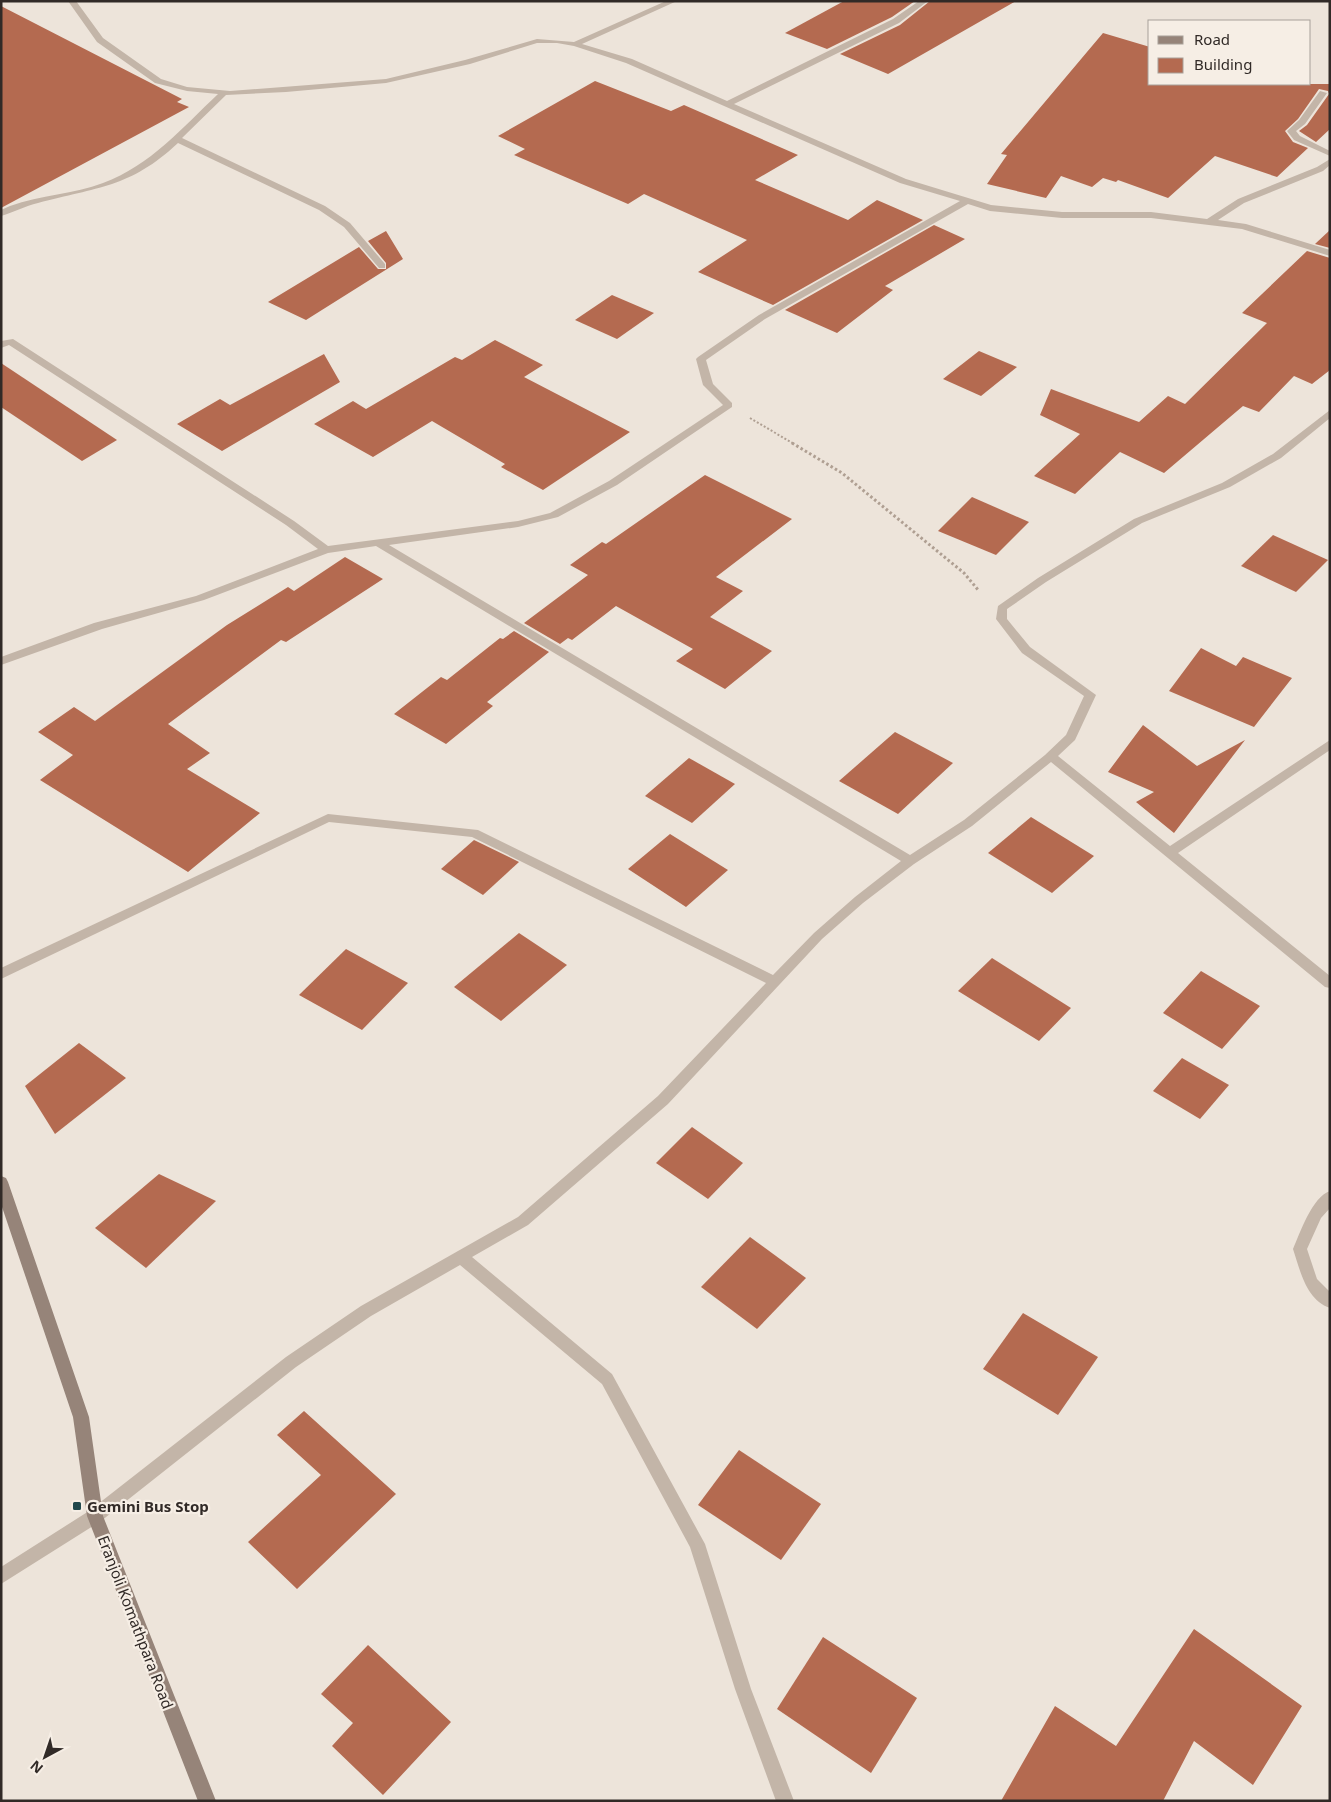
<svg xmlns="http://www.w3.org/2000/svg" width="1331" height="1802" font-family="'Noto Sans',sans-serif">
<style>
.building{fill:#b46a50}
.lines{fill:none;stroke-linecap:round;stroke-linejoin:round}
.path-far1{stroke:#af9f92;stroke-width:2;stroke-dasharray:2 2;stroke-linecap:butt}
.path{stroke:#af9f92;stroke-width:3;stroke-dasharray:2.5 2.5;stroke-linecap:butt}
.street{fill:#c3b5a8;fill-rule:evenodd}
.secondary{fill:#968479;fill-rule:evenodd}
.poi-dot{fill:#22494d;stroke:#f6eee5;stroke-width:2}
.labels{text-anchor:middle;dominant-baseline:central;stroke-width:4.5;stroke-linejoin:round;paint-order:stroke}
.near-poi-label{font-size:15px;font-weight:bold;fill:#312a27;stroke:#f6eee5;text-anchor:start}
.near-street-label{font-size:15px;fill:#312a27;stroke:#f6eee5}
</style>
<rect width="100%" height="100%" fill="#ede4da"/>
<g class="building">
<polygon points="844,1 915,1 892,17 827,49 785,33"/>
<polygon points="930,1 1016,1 888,74 840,54 900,25"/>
<polygon points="1,6 182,99 177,102 189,107 1,208"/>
<polygon points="1103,33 1150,47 1150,84 1330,84 1330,129 1316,142 1299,131 1307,125 1329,94 1328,91 1319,89 1298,119 1285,131 1293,142 1308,148 1277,177 1215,156 1168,198 1118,180 1116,182 1103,178 1092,187 1061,176 1046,198 987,184 1007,155 1001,154"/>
<polygon points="595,81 671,111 684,105 798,155 755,180 848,220 877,200 923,220 773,305 698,272 747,240 644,194 628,204 514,155 525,149 498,136"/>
<polygon points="934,225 965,239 885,286 893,290 837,333 785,310"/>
<polygon points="1330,230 1330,248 1315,244"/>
<polygon points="386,231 403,259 306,320 268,302 359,247 378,269 386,269 386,263 368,241"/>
<polygon points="1307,251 1330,258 1330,370 1312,384 1294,376 1259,412 1243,406 1164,473 1120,452 1075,494 1034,476 1080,434 1040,415 1051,389 1139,422 1168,396 1185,404 1267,323 1242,313"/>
<polygon points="612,295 654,313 617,339 575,320"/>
<polygon points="495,340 543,365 524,377 630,432 543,490 501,467 505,464 432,421 373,457 314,424 353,401 366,409 455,357 462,360"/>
<polygon points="979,351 1017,367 981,396 943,379"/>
<polygon points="324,354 340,382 222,451 177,424 220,399 230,405"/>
<polygon points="1,363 117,440 82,461 1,407"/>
<polygon points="705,475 792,519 716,577 743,591 710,617 772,651 725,689 676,661 693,649 616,606 572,640 568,638 560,644 524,623 588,575 570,565 602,542 606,544"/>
<polygon points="972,497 1029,522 996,555 938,531"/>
<polygon points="1273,535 1328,560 1296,592 1241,566"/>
<polygon points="345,557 383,579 286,642 281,640 168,724 210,753 187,769 260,813 188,872 40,780 73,755 38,732 74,707 95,721 227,625 288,587 294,591"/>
<polygon points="514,631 549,652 487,702 493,706 446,744 394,714 441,677 447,680 500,638 503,639"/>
<polygon points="1201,648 1236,666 1243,657 1292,678 1254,727 1169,691"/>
<polygon points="1143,725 1197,766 1245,740 1174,833 1136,802 1154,792 1108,772"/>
<polygon points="895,732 953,763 898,814 839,781"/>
<polygon points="689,758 735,784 692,823 645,796"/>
<polygon points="1031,817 1094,856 1052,893 988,853"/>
<polygon points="670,834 728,870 686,907 628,869"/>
<polygon points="474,840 519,862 483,895 441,869"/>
<polygon points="519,933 567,965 501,1021 454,987"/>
<polygon points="346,949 408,983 362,1030 299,995"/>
<polygon points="992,958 1071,1008 1039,1041 958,991"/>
<polygon points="1201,971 1260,1006 1222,1049 1163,1013"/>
<polygon points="79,1043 126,1078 55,1134 25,1086"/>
<polygon points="1182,1058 1229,1085 1200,1119 1153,1091"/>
<polygon points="692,1127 743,1163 708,1199 656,1163"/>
<polygon points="159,1174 216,1201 146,1268 95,1228"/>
<polygon points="750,1237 806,1278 757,1329 701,1287"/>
<polygon points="1023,1313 1098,1357 1058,1415 983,1369"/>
<polygon points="304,1411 396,1494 297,1589 248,1542 321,1475 277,1435"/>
<polygon points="739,1450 821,1504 781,1560 698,1505"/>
<polygon points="1194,1629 1302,1706 1253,1785 1194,1741 1163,1801 1001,1801 1055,1706 1116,1746"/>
<polygon points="823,1637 917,1698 871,1773 777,1709"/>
<polygon points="368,1645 451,1722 383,1795 332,1746 353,1723 321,1694"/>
</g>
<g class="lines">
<polyline class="path-far1" points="750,418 794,444"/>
<polyline class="path" points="792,443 842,473 964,573 979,591"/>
<g class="street">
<path d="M68,1H76L103,38L161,79L187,87L230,91L386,79L465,60L537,39L574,42L666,1H677L582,44L632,59L727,101L893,19L919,1H928L899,23L734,104L906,179L991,205L1062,212H1151L1207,219L1238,199L1317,167L1330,159V165L1323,171L1244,203L1218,220L1246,224L1330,250V256L1242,229L1151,218H1062L990,211L968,204L765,319L706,360L713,384L732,403V407L617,485L558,517L518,527L389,545L910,855L964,820L1045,755L1066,735L1084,696L1022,653L996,619L998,606L1038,578L1134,519L1222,483L1273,454L1330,410V418L1281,458L1230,487L1142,523L1046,582L1007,609V619L1030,647L1096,695L1075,740L1058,756L1170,846L1330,740V750L1178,853L1330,976V988L1325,987L1051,762L972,826L914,864L863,903L822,939L668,1104L528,1225L472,1257L612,1374L705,1544L751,1689L794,1801H776L735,1689L690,1547L602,1384L460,1265L371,1316L296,1367L101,1521L1,1584V1567L89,1511L286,1357L361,1306L518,1217L658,1096L766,983L472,837L329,822L1,979V968L328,814L478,830L773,975L814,933L855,897L901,861L376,546L328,553L204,600L102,629L1,665V657L94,623L196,596L318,549L286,525L9,345L1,348V341L13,339L294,521L328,546L518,521L550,513L609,481L723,405L703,385L696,359L698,357L759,315L960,201L900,183L626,63L574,46L557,43H537L470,64L386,83L286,92L226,95L182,138L325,206L350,223L385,264V268H379L344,227L319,210L178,143C130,188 97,187 38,203C25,206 14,212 1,216V210L10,206C41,195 74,194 103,183C151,165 182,128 218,94L187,91L155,83L97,42Z"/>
<polygon points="1320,91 1327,93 1305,124 1296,131 1300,136 1330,151 1330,156 1294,140 1287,131 1299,120"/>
<path d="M1330,1191V1208L1321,1218L1307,1249L1317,1279L1330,1292V1308C1306,1300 1300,1270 1293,1249C1300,1233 1312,1197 1330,1191Z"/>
</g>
<polygon class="secondary" points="1,1176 6,1178 8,1182 89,1417 103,1516 216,1801 198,1801 87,1516 73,1417 1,1204"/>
</g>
<rect class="poi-dot" x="72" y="1501" width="10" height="10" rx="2.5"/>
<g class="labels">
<g class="near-poi-label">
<text x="87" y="1506">Gemini Bus Stop</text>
</g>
<g class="near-street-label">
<text transform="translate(136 1622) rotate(69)">Eranjoli Komathpara Road</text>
</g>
</g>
<rect width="1331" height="1802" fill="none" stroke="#312a27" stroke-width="5"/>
<rect x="1148" y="20" width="162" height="65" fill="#f6eee5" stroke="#a7a099"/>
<rect x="1158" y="36" width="25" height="8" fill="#968479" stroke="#a7a099"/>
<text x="1194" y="45" font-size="15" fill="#312a27">Road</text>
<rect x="1158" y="58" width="25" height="15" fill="#b46a50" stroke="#a7a099"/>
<text x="1194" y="70" font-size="15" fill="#312a27">Building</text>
<g transform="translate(45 1757) rotate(220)" stroke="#f6eee5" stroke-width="4" paint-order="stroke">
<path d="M0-4L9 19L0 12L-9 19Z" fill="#312a27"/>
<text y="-8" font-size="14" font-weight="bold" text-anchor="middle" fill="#312a27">N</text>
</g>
</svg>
